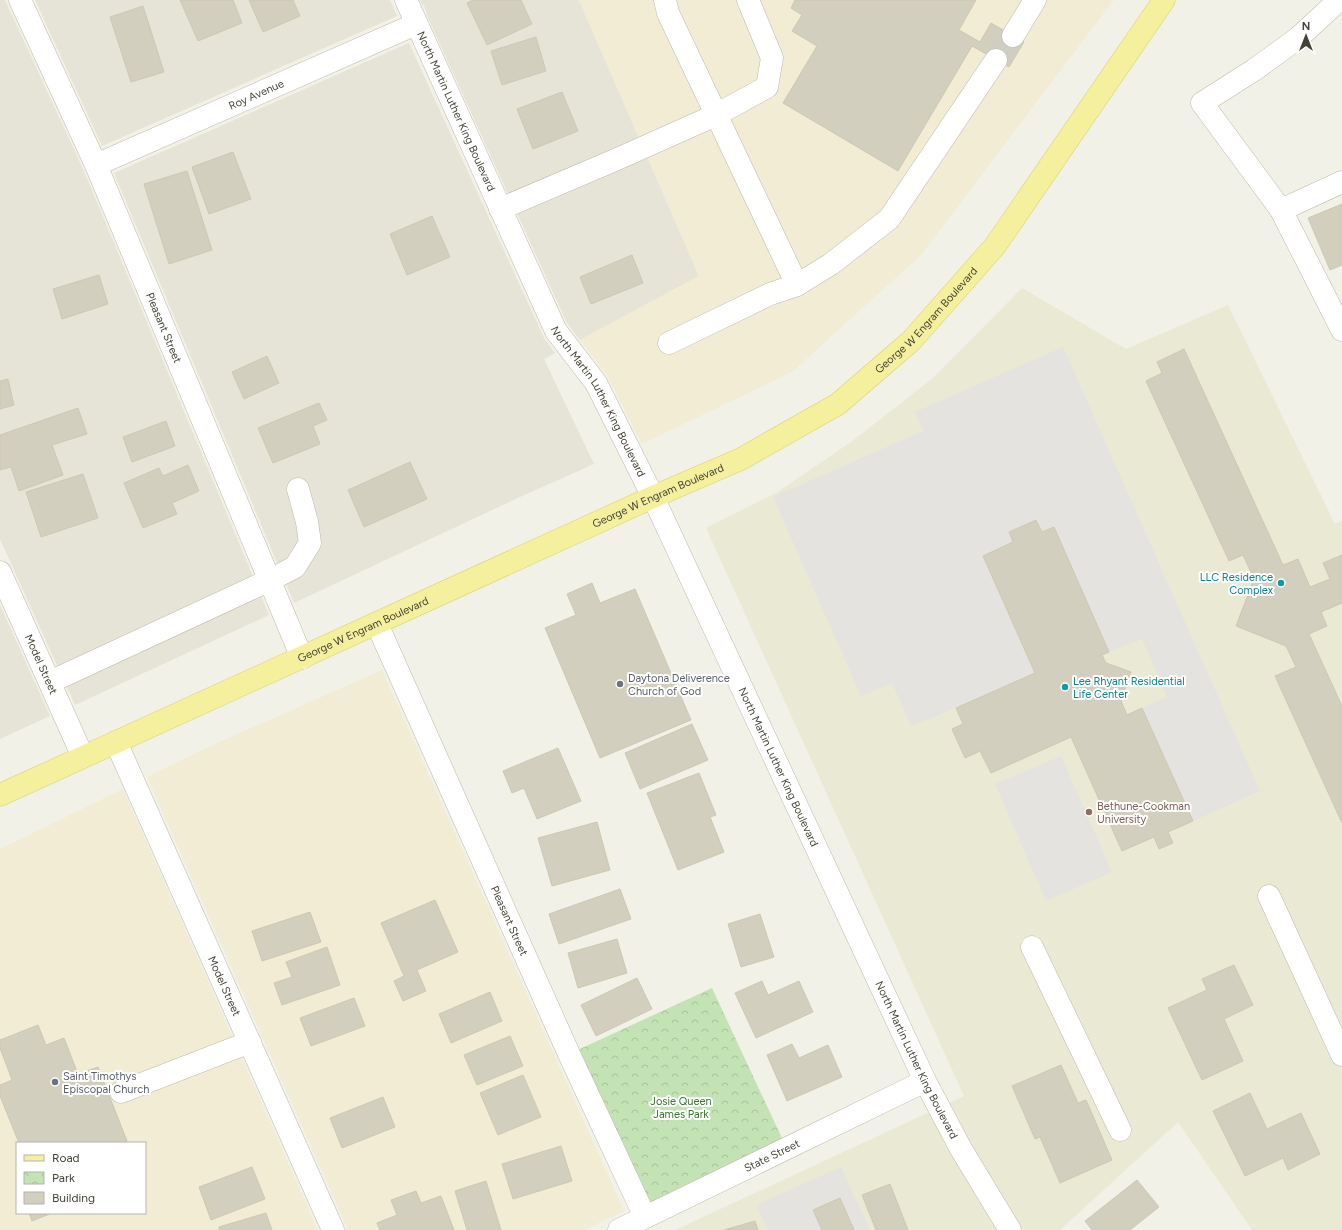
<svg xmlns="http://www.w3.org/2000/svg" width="1342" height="1230" font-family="Figtree,sans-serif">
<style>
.residential{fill:#e6e4d6}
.commercial{fill:#f2ecd5;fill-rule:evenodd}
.education{fill:#eae9d3}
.park{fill:url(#park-crowns)}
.parking{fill:#e4e3df}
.building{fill:#d3cfbe;stroke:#cdc8b2}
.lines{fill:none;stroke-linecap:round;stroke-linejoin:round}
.minor-tunnel{stroke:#cfcec5;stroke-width:22;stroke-dasharray:22 11;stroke-linecap:butt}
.minor-casing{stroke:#bdbbab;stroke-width:23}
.major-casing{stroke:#d9d16f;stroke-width:23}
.minor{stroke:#fff;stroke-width:22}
.major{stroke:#f5f09e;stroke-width:22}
.culture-dot{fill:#0f9aa8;stroke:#fff;stroke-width:1.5}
.worship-dot{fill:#6b7280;stroke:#fff;stroke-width:1.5}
.education-dot{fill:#8d6e63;stroke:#fff;stroke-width:1.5}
.labels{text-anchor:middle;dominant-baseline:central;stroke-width:4;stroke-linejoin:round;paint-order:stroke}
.street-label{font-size:11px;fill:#454337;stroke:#fff}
.culture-label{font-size:11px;fill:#0d838f;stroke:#fff;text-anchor:end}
.worship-label{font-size:11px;fill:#5b616d;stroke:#fff;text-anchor:start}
.education-label{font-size:11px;fill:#785e54;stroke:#fff;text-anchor:start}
.park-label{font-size:11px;fill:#3a722f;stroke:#fff}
</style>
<defs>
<pattern id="park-crowns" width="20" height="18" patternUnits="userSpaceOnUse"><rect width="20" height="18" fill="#c3e3b4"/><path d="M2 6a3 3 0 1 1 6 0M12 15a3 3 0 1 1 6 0" fill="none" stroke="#a9c49b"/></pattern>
</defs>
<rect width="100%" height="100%" fill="#f2f1e8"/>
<g class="residential">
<polygon points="0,0 5,0 84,171 269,615 75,705 0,539"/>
<polygon points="35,0 390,0 397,16 102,146"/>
<polygon points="420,0 579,0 699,276 580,340 567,323 428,18 424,5 422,5"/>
<polygon points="409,43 544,338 555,353 544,359 594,464 520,497 294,603 114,173"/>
<polygon points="0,605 50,716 0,739"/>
</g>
<g class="commercial">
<polygon points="579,0 1114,0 921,255 792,372 642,444 607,375 580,340 699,276"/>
<polygon points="382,670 624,1211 584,1230 348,1230 147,777 208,747"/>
<path d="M123,789L318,1230H0V849ZM17,1143H145V1213H17Z"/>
</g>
<polygon class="education" points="1022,288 1126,349 1228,305 1335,524 1342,521 1342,1230 1252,1230 1178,1122 1060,1230 675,1230 964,1096 706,528 776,493 851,442 933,378"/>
<polygon class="park" points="712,988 787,1149 645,1217 569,1054"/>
<g class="parking">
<polygon points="1063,347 1260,791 1193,821 1142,708 1167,697 1142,639 1109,652 1054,527 1042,532 1036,520 1009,532 1013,542 983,556 1035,673 956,708 911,726 892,683 861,696 773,497 923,431 915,412"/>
<polygon points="1061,756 1112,872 1046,901 995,784"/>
<polygon points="841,1167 870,1230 768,1230 756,1205"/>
</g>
<g class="building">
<polygon points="180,0 233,0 242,23 198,41"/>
<polygon points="249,0 293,0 300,16 263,32"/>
<polygon points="473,0 521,0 532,24 487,45 467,3"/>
<polygon points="795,0 976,0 959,30 980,42 991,23 1024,42 1009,67 972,46 898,171 783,103 817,46 792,31 802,15 791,8"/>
<polygon points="143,6 164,72 131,82 110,17"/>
<polygon points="536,37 546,71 502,85 491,51"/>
<polygon points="562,92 578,131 533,149 517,109"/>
<polygon points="233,152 251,199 209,214 192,167"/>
<polygon points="187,171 212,250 169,264 144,184"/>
<polygon points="1342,204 1342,265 1330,270 1308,218"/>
<polygon points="432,216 450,257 407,275 390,234"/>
<polygon points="632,255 643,283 591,304 580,277"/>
<polygon points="99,275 108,304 62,319 53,289"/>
<polygon points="1184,349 1283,565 1298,559 1310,587 1330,579 1323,563 1342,555 1342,603 1321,612 1327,626 1309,634 1342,706 1342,823 1275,676 1296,667 1286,646 1236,626 1254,579 1243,555 1229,561 1146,381 1162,373 1157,362"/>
<polygon points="267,356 279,383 244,399 232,372"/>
<polygon points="8,379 14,405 0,409 0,381"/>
<polygon points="319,403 327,420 313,426 320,444 273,463 258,428"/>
<polygon points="78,408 87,434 52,445 63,475 19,491 11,467 0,470 0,435"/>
<polygon points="166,421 175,446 132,462 123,437"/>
<polygon points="410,462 427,499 364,527 348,490"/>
<polygon points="188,465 199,491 172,503 177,514 143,528 124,483 159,468 163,476"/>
<polygon points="83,474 98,518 41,537 26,492"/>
<polygon points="1036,520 1042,532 1054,527 1109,652 1102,655 1106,663 1131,672 1121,701 1127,715 1142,708 1193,821 1168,832 1173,843 1159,849 1154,837 1122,851 1071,737 991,773 980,751 965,758 952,729 963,724 956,708 1035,673 983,556 1013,542 1009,532"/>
<polygon points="592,583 600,603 635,589 691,720 600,758 545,628 576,615 567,594"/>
<polygon points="692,724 708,760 640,789 625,753"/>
<polygon points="558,748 581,801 537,819 524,788 512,793 503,771"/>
<polygon points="699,773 716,815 710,817 724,852 678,870 647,793"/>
<polygon points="597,822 610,870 552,886 538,838"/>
<polygon points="620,889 631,919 559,944 549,914"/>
<polygon points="435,900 458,952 417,970 426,991 403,1001 394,981 404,976 381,923"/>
<polygon points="310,912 321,942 262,961 252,931"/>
<polygon points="760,914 774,957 741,967 728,924"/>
<polygon points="617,939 627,973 578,988 568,953"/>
<polygon points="327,947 340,985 282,1005 274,983 292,977 286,962"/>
<polygon points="1234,965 1253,1005 1224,1019 1243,1061 1202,1080 1168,1008 1207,990 1202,979"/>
<polygon points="637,978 652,1009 596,1036 581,1005"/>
<polygon points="762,981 768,995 799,981 813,1012 756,1038 735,993"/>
<polygon points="490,992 502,1021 451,1043 439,1014"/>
<polygon points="354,998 365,1026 311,1046 300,1018"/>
<polygon points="38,1025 46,1045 64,1038 78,1074 98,1067 127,1141 121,1143 19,1143 0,1096 0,1085 12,1080 0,1048 0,1040"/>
<polygon points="510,1036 523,1066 477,1085 464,1055"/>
<polygon points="792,1044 799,1058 828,1045 842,1077 787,1101 767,1055"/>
<polygon points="1061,1065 1078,1103 1086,1100 1112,1160 1060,1183 1040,1137 1035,1139 1012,1086"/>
<polygon points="523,1075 541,1117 498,1135 480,1093"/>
<polygon points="1250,1093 1267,1129 1301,1113 1320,1154 1288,1170 1283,1158 1245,1176 1213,1111"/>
<polygon points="383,1097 395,1127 342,1148 330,1118"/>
<polygon points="561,1146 572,1181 513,1199 502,1164"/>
<polygon points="252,1167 265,1199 211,1220 199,1187"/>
<polygon points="1137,1180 1159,1207 1130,1230 1092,1230 1085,1221"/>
<polygon points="486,1181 501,1230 467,1230 455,1191"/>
<polygon points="890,1184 908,1230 876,1230 862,1195"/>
<polygon points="416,1191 421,1203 441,1196 454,1230 380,1230 377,1223 397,1215 391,1200"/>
<polygon points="840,1198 854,1230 822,1230 813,1210"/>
<polygon points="29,1213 52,1213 32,1221"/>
<polygon points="266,1213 272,1230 219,1230 219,1227"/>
<polygon points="755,1221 758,1230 724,1230"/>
</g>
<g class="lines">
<polyline class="minor-tunnel" points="996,60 1013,36"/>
<g class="minor-casing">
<g id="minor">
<path id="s1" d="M20,0L96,165L302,658"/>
<path id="s2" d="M406,0L556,331L596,383L653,497L925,1081L961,1149L1010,1230"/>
<polyline points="665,0 668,13 797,285 770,294 669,343"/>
<polyline points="1337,2 1298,38 1254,70 1202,103 1281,210 1342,182"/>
<polyline points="1013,36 1035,0"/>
<path id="s3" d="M96,165L416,24"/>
<polyline points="500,209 615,160 716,115 767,87 772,58 748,0"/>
<polyline points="1281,210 1342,330"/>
<polyline points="797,285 831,264 889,219 996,60"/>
<path id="s4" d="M0,572L83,757"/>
<path id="s5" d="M377,624L569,1054L645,1217"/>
<polyline points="50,682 270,580 295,567 310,543 307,522 298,489"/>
<path id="s6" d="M116,742L333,1230"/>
<polyline points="1269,896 1342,1055"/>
<polyline points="1032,947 1120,1130"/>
<polyline points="121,1092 250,1042"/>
<path id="s7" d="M619,1230L925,1081"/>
</g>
</g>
<g class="major-casing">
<g id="major">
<path id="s8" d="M0,795L653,497L741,459L838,404L911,341L995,246L1164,0"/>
</g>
</g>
<use href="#minor" class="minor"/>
<use href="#major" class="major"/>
</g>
<g class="culture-dot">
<circle cx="1281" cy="583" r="4"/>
<circle cx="1065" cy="687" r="4"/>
</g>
<g class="worship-dot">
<circle cx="620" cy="684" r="4"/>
<circle cx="55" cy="1082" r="4"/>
</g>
<circle class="education-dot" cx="1089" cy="812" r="4"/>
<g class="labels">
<g class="street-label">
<text stroke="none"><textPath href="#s3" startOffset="175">Roy Avenue</textPath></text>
<text stroke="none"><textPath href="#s2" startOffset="122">North Martin Luther King Boulevard</textPath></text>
<text stroke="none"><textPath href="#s8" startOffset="1047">George W Engram Boulevard</textPath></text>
<text stroke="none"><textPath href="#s1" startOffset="358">Pleasant Street</textPath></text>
<text stroke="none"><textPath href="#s2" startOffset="446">North Martin Luther King Boulevard</textPath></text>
<text stroke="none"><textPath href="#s8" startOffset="723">George W Engram Boulevard</textPath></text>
<text stroke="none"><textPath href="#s8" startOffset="399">George W Engram Boulevard</textPath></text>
<text stroke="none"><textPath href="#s4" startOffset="101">Model Street</textPath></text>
<text stroke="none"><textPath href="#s2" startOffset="854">North Martin Luther King Boulevard</textPath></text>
<text stroke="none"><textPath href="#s5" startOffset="325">Pleasant Street</textPath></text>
<text stroke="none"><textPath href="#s6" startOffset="267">Model Street</textPath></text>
<text stroke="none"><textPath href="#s2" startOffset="1178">North Martin Luther King Boulevard</textPath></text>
<text stroke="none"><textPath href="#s7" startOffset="170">State Street</textPath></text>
</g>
<g class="culture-label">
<text x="1273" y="577">LLC Residence<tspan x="1273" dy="13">Complex</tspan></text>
<text x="1073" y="681" text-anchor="start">Lee Rhyant Residential<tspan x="1073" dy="13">Life Center</tspan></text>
</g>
<g class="worship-label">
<text x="628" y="678">Daytona Deliverence<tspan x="628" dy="13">Church of God</tspan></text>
<text x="63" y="1076">Saint Timothys<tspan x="63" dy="13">Episcopal Church</tspan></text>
</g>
<g class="education-label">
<text x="1097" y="806">Bethune-Cookman<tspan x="1097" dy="13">University</tspan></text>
</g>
<g class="park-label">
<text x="681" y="1101">Josie Queen<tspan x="681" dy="13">James Park</tspan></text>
</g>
</g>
<rect x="16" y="1142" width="130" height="72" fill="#ffffff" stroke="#b5b4af"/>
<rect x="24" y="1155" width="20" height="6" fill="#f5f09e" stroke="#b5b4af"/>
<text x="52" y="1162" font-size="12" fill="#454337">Road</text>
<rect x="24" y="1172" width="20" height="12" fill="url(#park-crowns)" stroke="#b5b4af"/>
<text x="52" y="1182" font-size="12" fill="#454337">Park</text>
<rect x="24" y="1192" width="20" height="12" fill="#d3cfbe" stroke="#b5b4af"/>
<text x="52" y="1202" font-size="12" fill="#454337">Building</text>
<g transform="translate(1306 36)" stroke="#ffffff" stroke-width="3" paint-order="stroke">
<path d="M0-3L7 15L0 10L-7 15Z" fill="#454337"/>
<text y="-6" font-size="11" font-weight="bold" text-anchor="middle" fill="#454337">N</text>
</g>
</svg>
